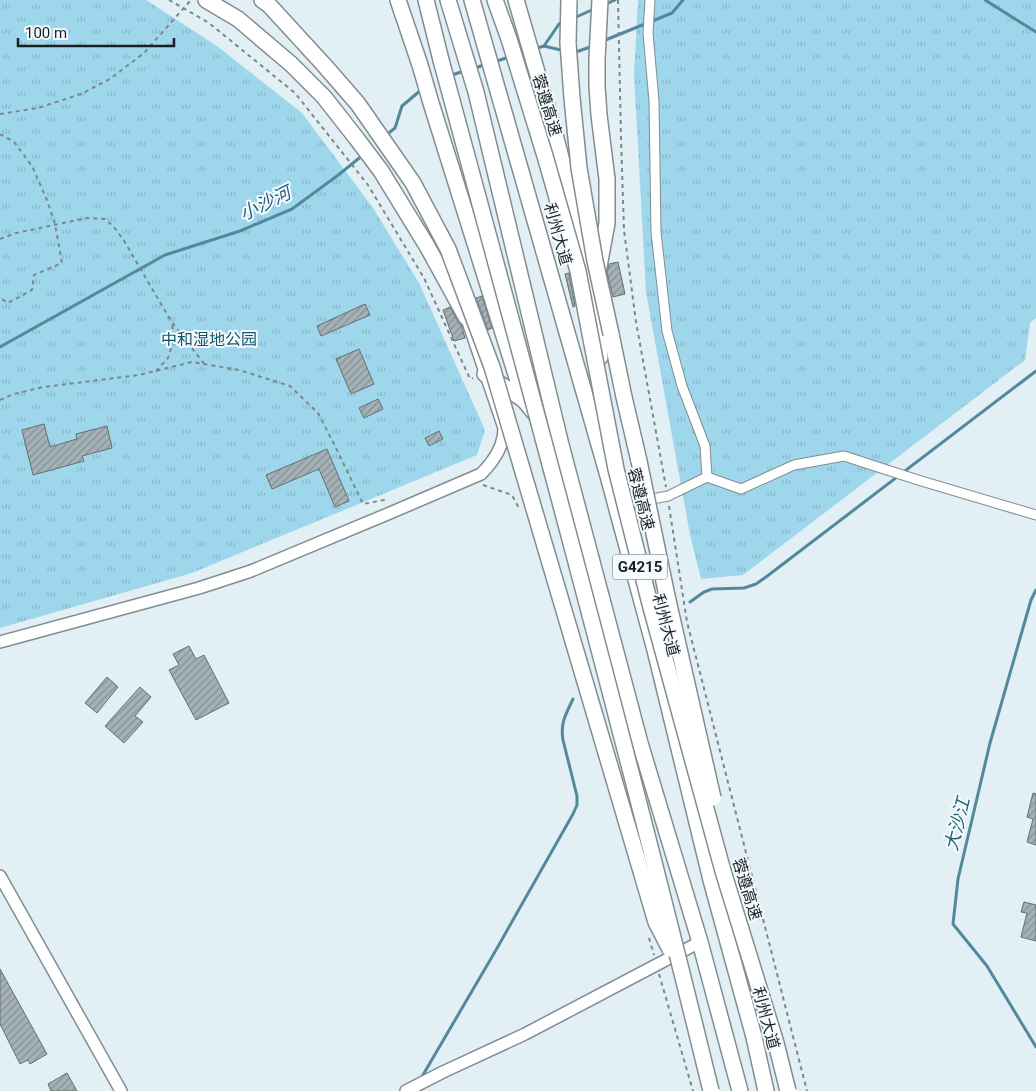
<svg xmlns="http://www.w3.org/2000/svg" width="1036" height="1091" font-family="Roboto,'Noto Sans SC',sans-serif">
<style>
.grass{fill:url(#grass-tufts)}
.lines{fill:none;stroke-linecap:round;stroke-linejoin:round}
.stream{stroke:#53899d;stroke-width:3}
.building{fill:url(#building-hatch);stroke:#636f73}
.street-casing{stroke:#818d91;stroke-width:11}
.secondary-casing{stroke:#818d91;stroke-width:14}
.highway-casing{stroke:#818d91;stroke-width:18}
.path{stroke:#7d8689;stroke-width:2;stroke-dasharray:4 4;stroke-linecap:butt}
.street{stroke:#fff;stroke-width:9}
.secondary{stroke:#fff;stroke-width:11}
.highway{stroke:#fff;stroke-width:15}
.highway-bridge-casing{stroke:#818d91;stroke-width:18;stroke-linecap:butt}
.path-bridge{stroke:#7d8689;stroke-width:2;stroke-dasharray:4 4;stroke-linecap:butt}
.highway-bridge{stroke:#fff;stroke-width:15}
.labels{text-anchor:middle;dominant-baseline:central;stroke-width:4;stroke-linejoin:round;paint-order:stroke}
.shield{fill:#f4fbff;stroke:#5d6264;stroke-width:1}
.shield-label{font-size:15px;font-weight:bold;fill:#1c2022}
.street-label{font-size:16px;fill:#1c2022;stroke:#f4fbff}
.park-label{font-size:16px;fill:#155367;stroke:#f4fbff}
.water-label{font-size:18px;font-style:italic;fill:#245f73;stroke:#f4fbff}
</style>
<defs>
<pattern id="grass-tufts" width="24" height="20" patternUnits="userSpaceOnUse" patternTransform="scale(1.25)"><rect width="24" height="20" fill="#9ed7ec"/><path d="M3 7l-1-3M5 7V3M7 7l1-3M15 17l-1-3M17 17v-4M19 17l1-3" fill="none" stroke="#88b8ca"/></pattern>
<pattern id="building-hatch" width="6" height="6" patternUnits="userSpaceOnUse" patternTransform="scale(1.25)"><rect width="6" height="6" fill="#a4b1b6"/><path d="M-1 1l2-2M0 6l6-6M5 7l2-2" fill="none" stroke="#859094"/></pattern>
</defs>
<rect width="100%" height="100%" fill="#e2eff4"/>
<g class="grass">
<polygon points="0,0 146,0 217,46 302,113 373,208 419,283 485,430 477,455 192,573 0,628"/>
<polygon points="638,0 1036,0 1036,318 1030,323 1025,360 743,575 701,579 690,535 646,292 634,75"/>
</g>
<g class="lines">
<g class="stream">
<polyline points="985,0 1036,32"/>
<polyline points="604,5 615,0"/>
<polyline points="574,18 594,9"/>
<polyline points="603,41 672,13 683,0"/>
<polyline points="544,46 559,24 564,22"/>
<polyline points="534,49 544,46 565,51"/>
<polyline points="573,53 593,46"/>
<polyline points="494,62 509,57"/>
<polyline points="473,69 486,64"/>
<polyline points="449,76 464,71"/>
<polyline points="385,136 395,128 402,106 421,90"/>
<polyline points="0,347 165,255 240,231 292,209 337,176 363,155"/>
<polyline points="1036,590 1031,600 990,743 958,879 953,924 987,966 1036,1047"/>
<polyline points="690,602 704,592 712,589 744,588 756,584 766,577 1036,371"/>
<path d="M420,1080L496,950L573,814L577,805V796L563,740C560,723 566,714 573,699"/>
</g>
</g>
<g class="building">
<polygon points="618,262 625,294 613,297 607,273 609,264"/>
<polygon points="569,273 575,306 573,307 565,274"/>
<polygon points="482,296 492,328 488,330 476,298"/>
<polygon points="365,304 370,315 321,336 317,326"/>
<polygon points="450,307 458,322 461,325 465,338 454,341 443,310"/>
<polygon points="359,349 374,384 351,394 336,359"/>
<polygon points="378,399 383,409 364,418 359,408"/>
<polygon points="44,424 50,447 77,439 76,434 107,426 112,448 82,456 84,461 33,475 22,430"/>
<polygon points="439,431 443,439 429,446 425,438"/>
<polygon points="327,449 349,501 335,507 319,469 272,489 266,475"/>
<polygon points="189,646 196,659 204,655 229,703 196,720 169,670 179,665 173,654"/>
<polygon points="107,677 118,687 97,713 85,703"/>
<polygon points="140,687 151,697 135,716 143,722 124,743 105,726"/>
<polygon points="1033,793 1036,794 1036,845 1027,842 1033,819 1027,817"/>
<polygon points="1024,902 1036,905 1036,941 1021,937 1027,913 1021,912"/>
<polygon points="0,969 47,1054 30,1064 28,1060 20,1064 0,1024"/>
<polygon points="67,1073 77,1091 51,1091 48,1084"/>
</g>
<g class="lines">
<g class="street-casing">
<g id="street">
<polyline points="650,0 648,33 654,101 656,232 667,331 682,386 705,446 707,477"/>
<polyline points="621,505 668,496 707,477 741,489 794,465 844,456 918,480 1036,515"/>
</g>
</g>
<g class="secondary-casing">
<g id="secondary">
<path d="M0,642L199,588L251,571L390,513L481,474C494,461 504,446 504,428L467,319"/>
<polyline points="0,876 121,1091"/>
<polyline points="406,1091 443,1072 525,1034 700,942"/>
</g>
</g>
<g class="highway-casing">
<g id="highway">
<polyline points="206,0 238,19 291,64 324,97 357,139 381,171 427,246 466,317"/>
<polyline points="262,0 269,5 325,66"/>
<polyline points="398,0 420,65 431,103 524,400 538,417"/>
<polyline points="426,0 441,60"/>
<polyline points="448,0 476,92 561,445 613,641 640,743 700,942 740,1091"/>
<polyline points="472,0 608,476 655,650 711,880 754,1037 766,1091"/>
<polyline points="495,0 509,39"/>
<polyline points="516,0 553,127 595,288 600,357"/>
<polyline points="598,272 607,223 607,179 599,115 597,86 597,59 600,0"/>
<polyline points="611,334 624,397 639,461"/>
<polyline points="485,374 524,400"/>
</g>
</g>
<g class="path">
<polyline points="169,0 209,23 295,93 368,185 424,278 470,379 473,378"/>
<polyline points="618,0 621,138 624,230 636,322 666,487"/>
<polyline points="0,134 14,142 32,166 47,200 55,224 62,263 34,275 32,290 8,303 0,298"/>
<polyline points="0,239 16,233 87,218 105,219 113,226 123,239 171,321 205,365"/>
<polyline points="156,371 168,358 175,336 171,322"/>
<polyline points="0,400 14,394 43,387 139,375 192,362 239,370 290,386 318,413 334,444 363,504 384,500 385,503"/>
<polyline points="483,485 512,495 520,510"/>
<polyline points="669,506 687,622 807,1091"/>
<polyline points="649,938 654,955"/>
<polyline points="659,974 693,1091"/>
</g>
<use href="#street" class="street"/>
<use href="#secondary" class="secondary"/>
<use href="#highway" class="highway"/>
<g class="highway-bridge-casing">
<g id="highway-bridge">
<polyline points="569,0 568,43 572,98 579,168 595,261 611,334"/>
<polyline points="509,39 545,156 578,271 616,469 650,604 723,871 776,1043 788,1091"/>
<path d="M441,60C534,403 627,746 711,1091"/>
<polyline points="325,66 358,104 413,183 448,249 492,367 656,922 670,949"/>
<polyline points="639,461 667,596 713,798"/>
</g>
</g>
<polyline class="path-bridge" points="0,114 38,108 81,94 110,79 144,53 191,0"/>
<use href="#highway-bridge" class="highway-bridge"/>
</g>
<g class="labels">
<rect class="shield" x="612.5" y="554.5" width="55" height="25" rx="4"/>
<g class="shield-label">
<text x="640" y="567">G4215</text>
</g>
<g class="street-label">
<text transform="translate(547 105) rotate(73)">蓉遵高速</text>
<text transform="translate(558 234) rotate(74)">利州大道</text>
<text transform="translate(641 499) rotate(76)">蓉遵高速</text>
<text transform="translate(666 625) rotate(75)">利州大道</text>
<text transform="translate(747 889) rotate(73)">蓉遵高速</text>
<text transform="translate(766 1018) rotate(75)">利州大道</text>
</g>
<g class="park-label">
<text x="209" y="339">中和湿地公园</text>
</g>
<g class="water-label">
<text transform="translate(265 203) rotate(-26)">小沙河</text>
<text transform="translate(957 824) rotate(-76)">大沙江</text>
</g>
</g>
<path d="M18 38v8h156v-8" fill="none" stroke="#1c2022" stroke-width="2.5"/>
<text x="25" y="38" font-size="15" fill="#1c2022" stroke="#f4fbff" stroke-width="4" paint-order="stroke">100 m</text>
</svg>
